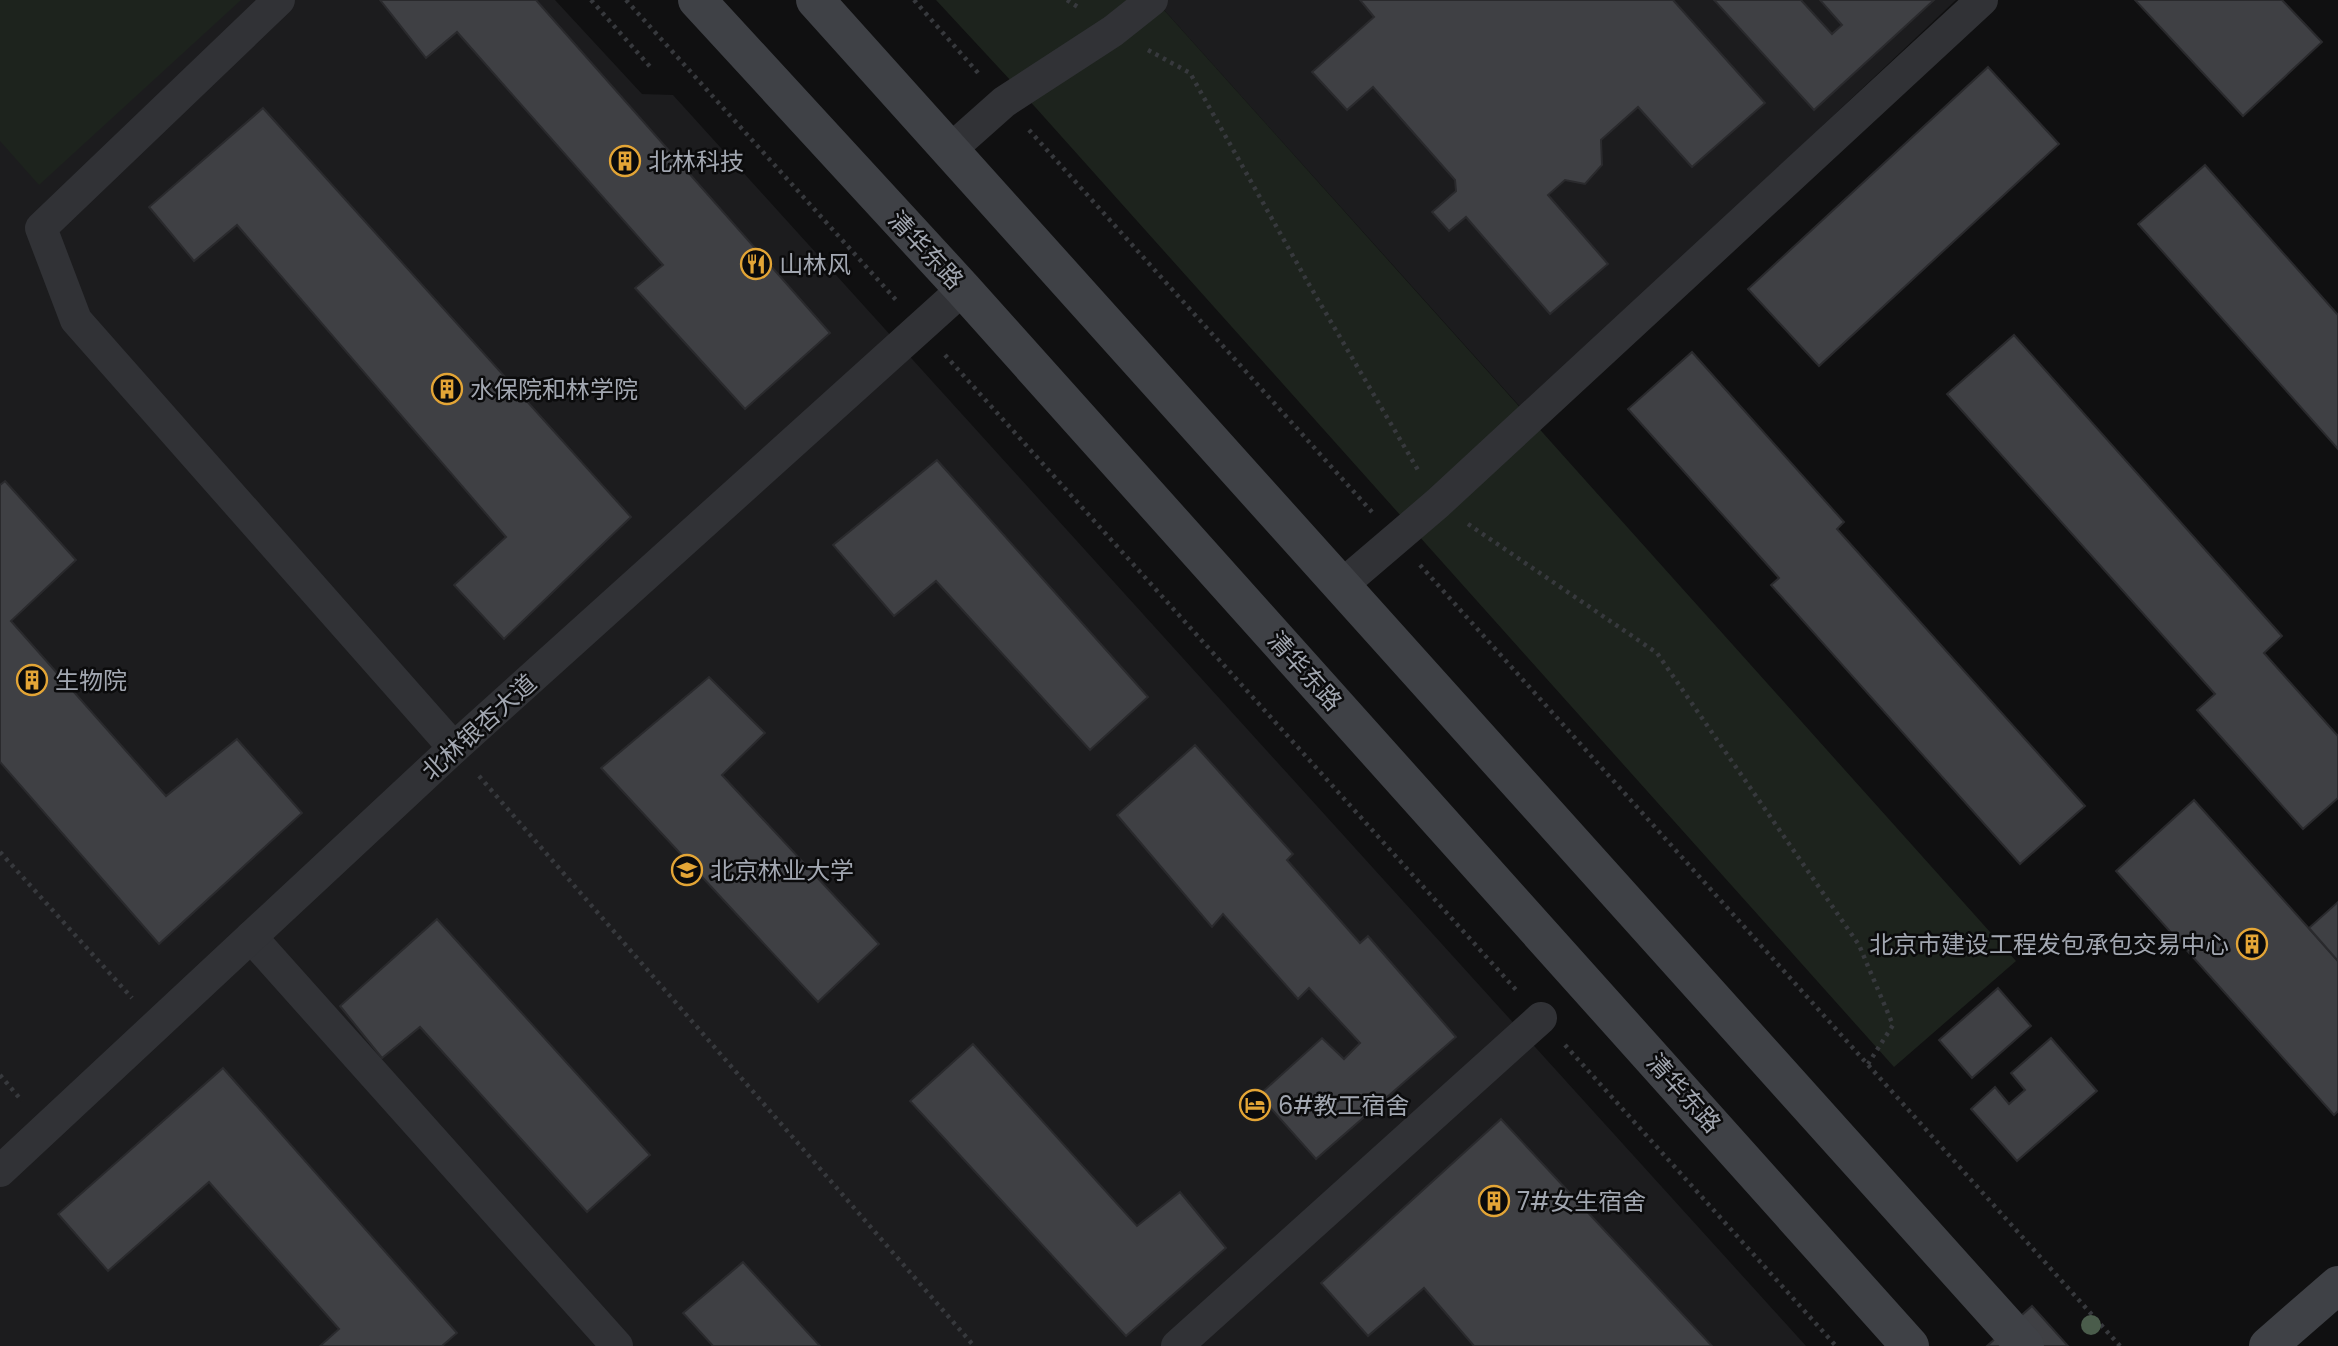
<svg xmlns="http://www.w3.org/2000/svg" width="2338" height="1346" font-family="Poppins,'Noto Sans SC',sans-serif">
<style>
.built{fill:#1c1c1e}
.green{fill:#1d231d}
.building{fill:#3f4044;stroke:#2a2a2d;stroke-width:2}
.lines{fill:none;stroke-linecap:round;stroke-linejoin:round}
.path{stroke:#37393d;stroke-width:4.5;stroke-dasharray:3.5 5;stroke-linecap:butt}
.street{stroke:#313236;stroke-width:32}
.secondary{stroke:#3f4146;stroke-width:38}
.tree{fill:#4a5c4b}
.labels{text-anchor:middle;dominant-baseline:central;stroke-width:5;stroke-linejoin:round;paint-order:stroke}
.poi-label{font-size:24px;fill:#a2a7b1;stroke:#0b0b0c;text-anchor:start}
.street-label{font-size:24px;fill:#a2a7b1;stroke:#0b0b0c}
</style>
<rect width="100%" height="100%" fill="#101011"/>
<g class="built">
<polygon points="0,0 555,0 642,94 673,95 1806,1346 0,1346"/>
<polygon points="1155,0 1956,0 1522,409"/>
</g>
<g class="green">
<polygon points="0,0 241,0 39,185 0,141"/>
<polygon points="936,0 1155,0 2016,961 1894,1067 1036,108"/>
</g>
<g class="building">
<polygon points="380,0 536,0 830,333 745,409 635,288 663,265 457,32 426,58"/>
<polygon points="1360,0 1673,0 1765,103 1692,167 1638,107 1601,140 1602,165 1585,184 1565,180 1548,195 1608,264 1550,314 1466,217 1449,231 1432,212 1456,191 1455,180 1373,87 1347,110 1312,72 1374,17"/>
<polygon points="1714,0 1801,0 1832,34 1842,25 1820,0 1934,0 1814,110"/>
<polygon points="2135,0 2282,0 2322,42 2243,116"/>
<polygon points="1988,67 2059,144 1819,366 1748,289"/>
<polygon points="263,108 631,517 504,639 454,585 506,537 237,225 194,261 149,207"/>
<polygon points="2205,165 2338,315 2338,449 2138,224"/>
<polygon points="2014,335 2282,636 2264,653 2338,736 2338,798 2303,829 2197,710 2215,694 1947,394"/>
<polygon points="1692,352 1844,522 1837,529 2085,806 2020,864 1771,585 1779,578 1628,409"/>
<polygon points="937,460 1148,697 1090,750 936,581 894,616 833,545"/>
<polygon points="5,481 76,560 11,621 166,796 237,739 302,813 159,944 0,762 0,485"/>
<polygon points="709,677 765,733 722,775 879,944 818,1002 601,768"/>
<polygon points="1195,745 1293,854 1287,860 1360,943 1368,936 1456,1037 1316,1159 1259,1095 1322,1038 1344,1059 1360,1043 1309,988 1298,999 1223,914 1212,927 1117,815"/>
<polygon points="2194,800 2338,961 2338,1111 2334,1115 2116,871"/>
<polygon points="2338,902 2338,961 2309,928"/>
<polygon points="437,919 650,1155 587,1212 420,1027 382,1058 340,1006"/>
<polygon points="1998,988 2031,1026 1972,1078 1939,1040"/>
<polygon points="2051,1038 2097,1091 2017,1161 1971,1109 1995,1087 2009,1104 2025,1090 2011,1073"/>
<polygon points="973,1044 1137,1226 1180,1192 1226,1248 1126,1336 910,1101"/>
<polygon points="223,1068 457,1333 442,1346 320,1346 339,1329 209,1182 108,1271 58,1214"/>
<polygon points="1501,1119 1712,1346 1474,1346 1424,1288 1368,1336 1321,1283"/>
<polygon points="743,1262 820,1346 713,1346 683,1313"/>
<polygon points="2032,1306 2068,1346 1987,1346"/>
</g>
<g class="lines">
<g class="path">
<polyline points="591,0 653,70"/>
<polyline points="626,0 897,301"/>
<polyline points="914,0 979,74"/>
<polyline points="1067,0 1081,9"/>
<polyline points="1148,50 1190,73 1307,281 1418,470"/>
<polyline points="1029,130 1372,512"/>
<polyline points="945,355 1517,991"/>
<polyline points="1468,524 1657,653 1859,945 1893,1025 1868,1064"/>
<polyline points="1420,565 2120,1346"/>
<polyline points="479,776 974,1346"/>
<polyline points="0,852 132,998"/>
<polyline points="1565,1045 1836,1346"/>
<polyline points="0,1075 22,1101"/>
</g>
<g class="street">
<polyline points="279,0 41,228 76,320 454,748"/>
<polyline points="950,150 1004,102 1113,31 1152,0"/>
<polyline points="1342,585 1438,503 1982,0"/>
<polyline points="251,937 617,1346"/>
<polyline points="0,1171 454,748 963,289"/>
<polyline points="1177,1346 1541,1018"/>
</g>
<g class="secondary">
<polyline points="697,0 963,289 1910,1346"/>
<polyline points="815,0 2025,1346"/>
<polyline points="2268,1346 2338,1285"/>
</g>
</g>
<circle class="tree" cx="2091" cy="1325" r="10"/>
<defs>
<g id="building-ring" transform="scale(1.575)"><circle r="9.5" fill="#0b0b0c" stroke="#e3a536" stroke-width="1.5"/><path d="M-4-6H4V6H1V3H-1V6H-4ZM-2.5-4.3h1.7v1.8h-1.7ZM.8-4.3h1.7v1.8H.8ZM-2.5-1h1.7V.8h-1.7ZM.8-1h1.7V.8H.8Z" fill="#e3a536"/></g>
<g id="restaurant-ring" transform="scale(1.575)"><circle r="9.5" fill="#0b0b0c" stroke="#e3a536" stroke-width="1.5"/><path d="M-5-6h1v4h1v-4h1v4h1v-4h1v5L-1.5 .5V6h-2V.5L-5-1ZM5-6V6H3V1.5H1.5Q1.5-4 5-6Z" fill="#e3a536"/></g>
<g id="university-ring" transform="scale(1.575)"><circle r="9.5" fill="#0b0b0c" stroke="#e3a536" stroke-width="1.5"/><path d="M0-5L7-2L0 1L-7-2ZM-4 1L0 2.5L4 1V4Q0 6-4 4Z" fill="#e3a536"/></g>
<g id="hotel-ring" transform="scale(1.575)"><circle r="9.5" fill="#0b0b0c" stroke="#e3a536" stroke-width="1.5"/><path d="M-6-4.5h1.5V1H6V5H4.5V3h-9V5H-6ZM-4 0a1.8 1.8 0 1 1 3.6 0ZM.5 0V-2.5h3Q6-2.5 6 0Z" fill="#e3a536"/></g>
</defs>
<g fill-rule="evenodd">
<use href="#building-ring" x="625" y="161"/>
<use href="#restaurant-ring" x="756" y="264"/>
<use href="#building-ring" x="447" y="389"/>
<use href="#building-ring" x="32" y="680"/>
<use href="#university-ring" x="687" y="870"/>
<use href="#building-ring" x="2252" y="944"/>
<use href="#hotel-ring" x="1255" y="1105"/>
<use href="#building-ring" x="1494" y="1201"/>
</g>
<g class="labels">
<g class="poi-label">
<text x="648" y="161">北林科技</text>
<text x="779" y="264">山林风</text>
<text x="470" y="389">水保院和林学院</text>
<text x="55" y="680">生物院</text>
<text x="710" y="870">北京林业大学</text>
<text x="2229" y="944" text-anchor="end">北京市建设工程发包承包交易中心</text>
<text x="1278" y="1105">6#教工宿舍</text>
<text x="1517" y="1201">7#女生宿舍</text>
</g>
<g class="street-label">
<text transform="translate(926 250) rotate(47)">清华东路</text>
<text transform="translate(1305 671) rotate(48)">清华东路</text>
<text transform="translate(479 727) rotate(-42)">北林银杏大道</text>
<text transform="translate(1684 1093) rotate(48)">清华东路</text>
</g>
</g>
</svg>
